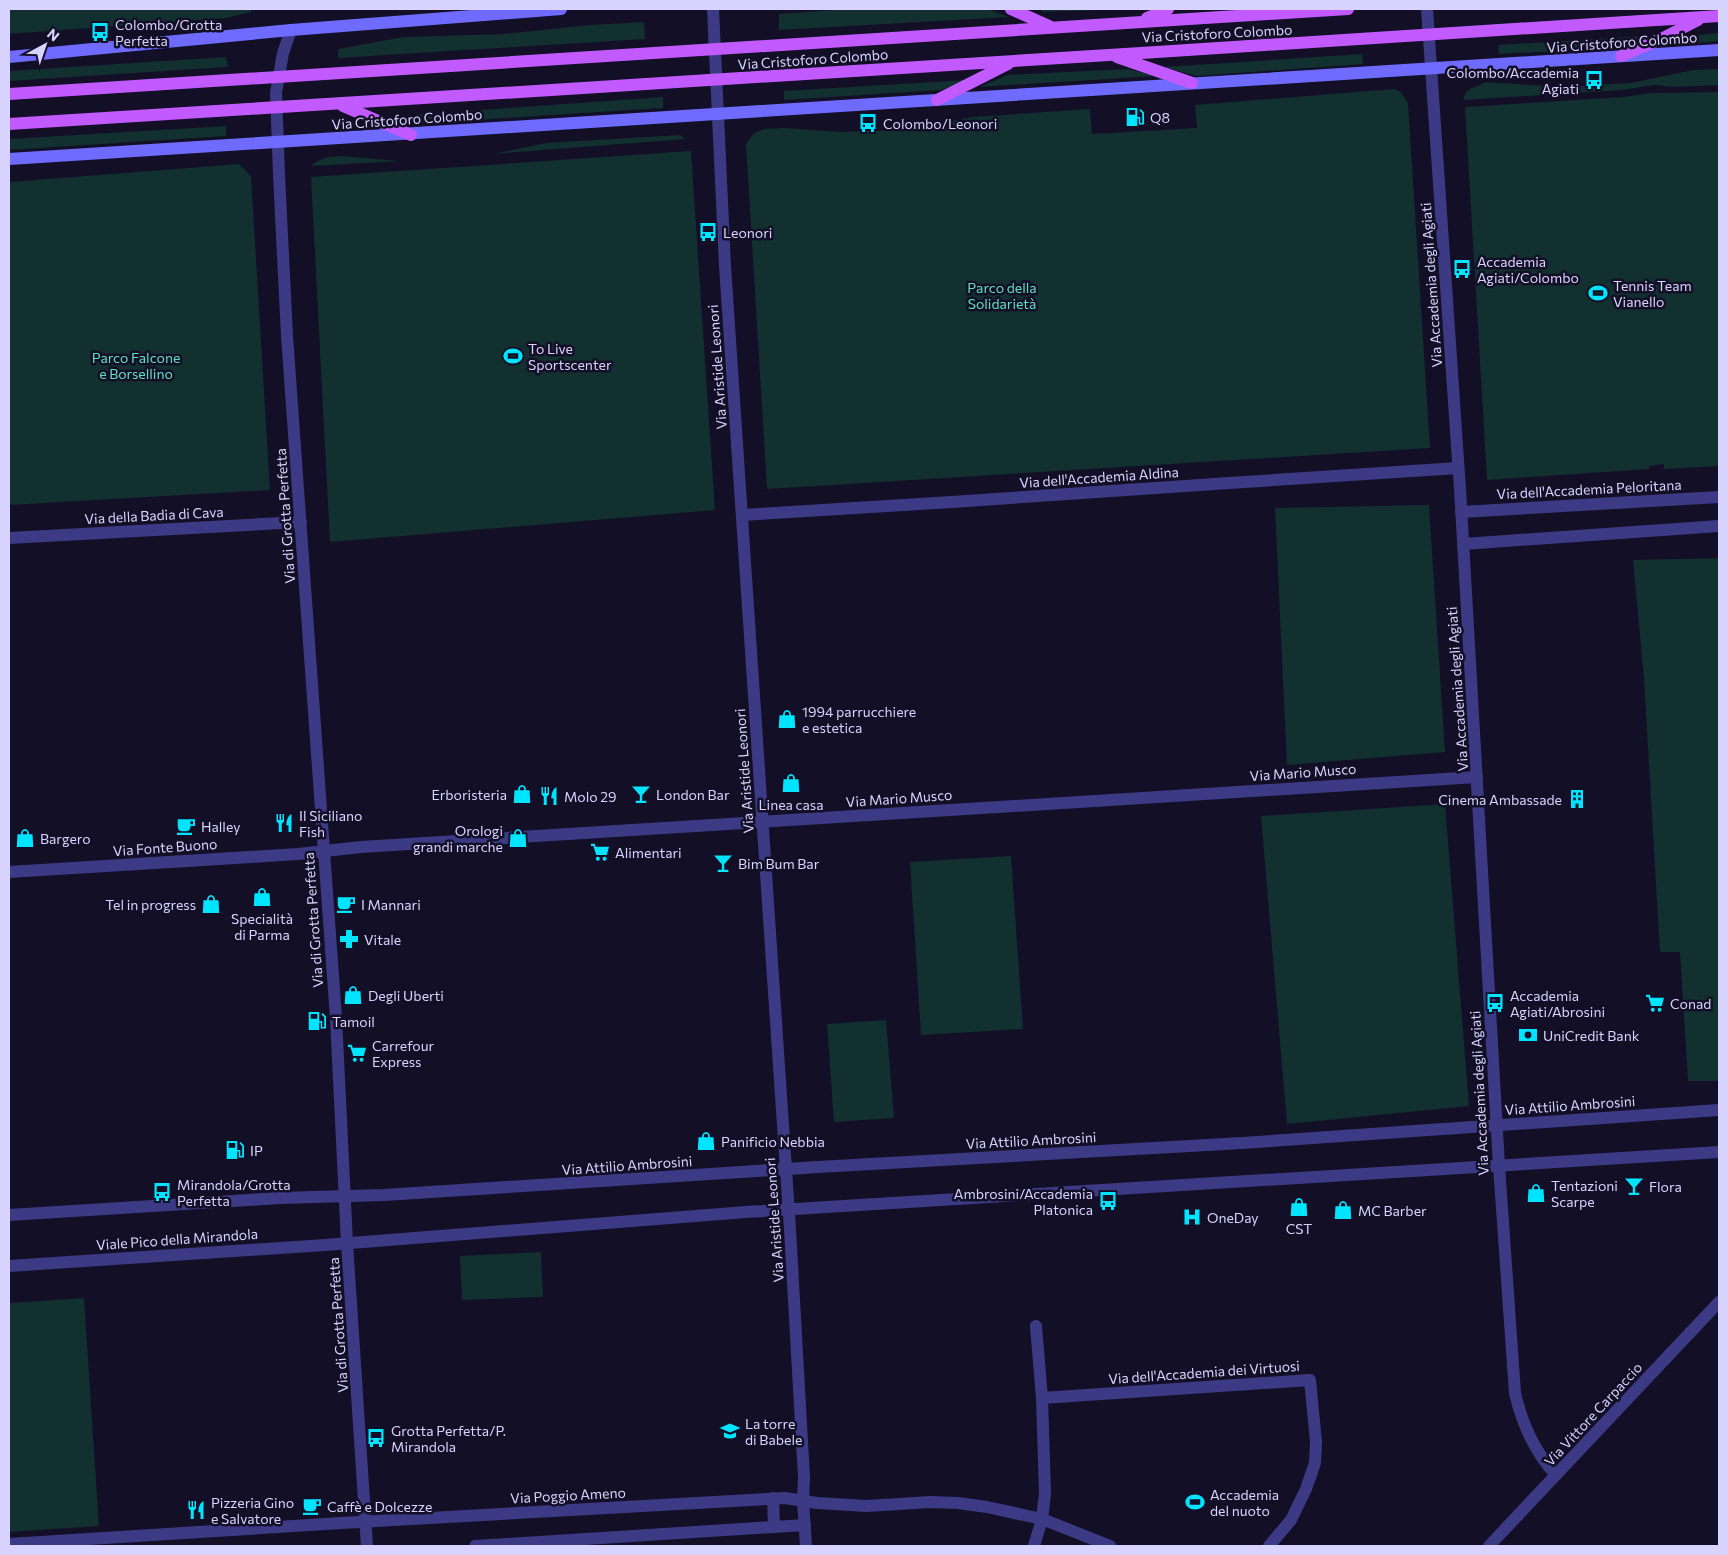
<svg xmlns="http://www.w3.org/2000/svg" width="1728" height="1555" font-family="Commissioner,sans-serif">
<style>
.green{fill:#12302f}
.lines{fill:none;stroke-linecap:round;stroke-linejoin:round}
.minor{stroke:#3d3a85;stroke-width:12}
.tertiary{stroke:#3d3a85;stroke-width:12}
.secondary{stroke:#6f6bff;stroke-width:12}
.primary{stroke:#c25bff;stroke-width:12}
.labels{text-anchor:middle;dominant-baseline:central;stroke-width:5;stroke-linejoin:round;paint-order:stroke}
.poi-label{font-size:14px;fill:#d9d4ff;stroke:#130f26;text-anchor:start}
.street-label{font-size:14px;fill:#d9d4ff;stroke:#130f26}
.park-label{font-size:14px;fill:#5fe0c0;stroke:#130f26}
</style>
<rect width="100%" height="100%" fill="#130f26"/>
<g class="green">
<polygon points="9,9 251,9 251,12 226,18 9,34"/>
<polygon points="850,9 987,9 1009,17 779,30 779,14"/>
<polygon points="1042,9 1129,9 1042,12"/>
<polygon points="644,22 645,39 338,58 338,49 403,37 504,34 590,25"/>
<polygon points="1719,33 1719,41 1661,46 1688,36"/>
<polygon points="1645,36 1646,39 1629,47 1499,54 1498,45"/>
<polygon points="1362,54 1363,64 1197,76 1164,67"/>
<polygon points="226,57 228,67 9,81 9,71"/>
<polygon points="1128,69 1155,76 979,87 1008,75"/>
<polygon points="1719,69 1719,85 1674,87 1655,85 1622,90 1463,100 1466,92 1470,89 1486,82 1560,87 1631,83 1693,70"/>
<polygon points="967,80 941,90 784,100 784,91"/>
<polygon points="1394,89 1401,92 1408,103 1430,448 767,489 746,144 754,133 765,129 785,128 840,132 902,130 973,117 1090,109 1092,134 1197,128 1195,105"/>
<polygon points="1719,92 1719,466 1664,469 1664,464 1649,466 1649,469 1487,480 1465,107 1623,97 1651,93"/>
<polygon points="663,97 663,108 409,124 384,117"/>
<polygon points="226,126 226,136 9,150 9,139"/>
<polygon points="680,135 685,139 493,154 546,143"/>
<polygon points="691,151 715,510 330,542 311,177"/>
<path d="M341,156L399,161L311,166C321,157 329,157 341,156Z"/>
<polygon points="239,164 251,176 270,490 9,505 9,182"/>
<polygon points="1429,505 1445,752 1287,765 1275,508"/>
<polygon points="1719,558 1719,1081 1688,1081 1680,952 1660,952 1644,679 1633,560"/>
<polygon points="1445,804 1469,1106 1287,1124 1261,816"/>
<polygon points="1011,856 1023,1029 921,1035 910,862"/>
<polygon points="886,1020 894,1118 834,1122 827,1024"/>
<polygon points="541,1252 543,1297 462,1300 460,1256"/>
<polygon points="84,1298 99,1526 9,1532 9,1303"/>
</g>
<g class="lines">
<g class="minor">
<polyline points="713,9 725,266 790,1229 804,1477 803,1501 806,1546"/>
<polyline points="1461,512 1719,497"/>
<polyline points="742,515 952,502 1229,483 1458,468"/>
<polyline points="9,538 301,522"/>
<polyline points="1463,544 1719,526"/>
<polyline points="9,872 298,854 361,847 1477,777"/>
<path d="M1499,1166L1515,1393C1522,1424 1534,1451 1556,1475"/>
<polyline points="1042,1398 1310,1380 1316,1442 1315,1463 1306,1489 1291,1520 1269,1546"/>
<polyline points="773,1498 774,1527"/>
<polyline points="9,1544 341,1523 785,1498 817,1503 867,1506 930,1502 958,1503 987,1507 1042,1519 1110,1546"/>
<polyline points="475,1546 805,1525"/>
<polyline points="1034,1546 1042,1519 1045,1494 1042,1398 1036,1326"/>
<polyline points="1489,1546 1719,1302"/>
</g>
<g class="tertiary">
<polyline points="1427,9 1460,489 1499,1166"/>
<polyline points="291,30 283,53 276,93 279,175 287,336 336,1018 347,1243 367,1546"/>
<polyline points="9,1215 280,1198 384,1195 818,1167 1242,1143 1719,1110"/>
<polyline points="9,1266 325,1245 746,1212 1719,1152"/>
</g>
<g class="secondary">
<polyline points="9,57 291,30 561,9"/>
<polyline points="9,159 1719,50"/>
</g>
<g class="primary">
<polyline points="1011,9 1049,26"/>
<polyline points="1147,18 1168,9"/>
<polyline points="1621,56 1663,38 1698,20"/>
<polyline points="1117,57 1192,83"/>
<polyline points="9,94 1348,9"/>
<polyline points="937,100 1008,64"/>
<polyline points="343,106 411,135"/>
<path d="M9,124C579,90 1149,52 1719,16"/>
</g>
</g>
<defs>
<g id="bus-bare" transform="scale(1.5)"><path d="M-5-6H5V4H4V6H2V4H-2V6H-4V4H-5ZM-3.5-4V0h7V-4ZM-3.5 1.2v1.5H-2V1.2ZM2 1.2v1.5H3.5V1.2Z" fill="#00e5ff" stroke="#130f26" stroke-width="2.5" paint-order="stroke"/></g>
<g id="fuel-bare" transform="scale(1.5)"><path d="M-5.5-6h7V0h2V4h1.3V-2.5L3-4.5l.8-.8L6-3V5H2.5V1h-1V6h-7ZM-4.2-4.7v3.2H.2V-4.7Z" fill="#00e5ff" stroke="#130f26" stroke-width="2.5" paint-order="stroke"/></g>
<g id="stadium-bare" transform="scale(1.5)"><path d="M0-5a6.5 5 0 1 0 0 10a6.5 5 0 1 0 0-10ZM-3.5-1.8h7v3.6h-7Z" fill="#00e5ff" stroke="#130f26" stroke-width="2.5" paint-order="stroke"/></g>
<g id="shop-bare" transform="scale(1.5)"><path d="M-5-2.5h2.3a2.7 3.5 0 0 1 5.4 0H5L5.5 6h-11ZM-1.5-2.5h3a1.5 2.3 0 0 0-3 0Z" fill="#00e5ff" stroke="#130f26" stroke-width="2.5" paint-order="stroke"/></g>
<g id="bar-bare" transform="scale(1.5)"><path d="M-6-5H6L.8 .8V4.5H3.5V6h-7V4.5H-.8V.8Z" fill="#00e5ff" stroke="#130f26" stroke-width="2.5" paint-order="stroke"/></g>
<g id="restaurant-bare" transform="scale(1.5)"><path d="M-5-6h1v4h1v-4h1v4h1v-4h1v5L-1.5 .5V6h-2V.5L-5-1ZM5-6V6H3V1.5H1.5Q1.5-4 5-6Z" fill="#00e5ff" stroke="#130f26" stroke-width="2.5" paint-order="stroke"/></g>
<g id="building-bare" transform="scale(1.5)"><path d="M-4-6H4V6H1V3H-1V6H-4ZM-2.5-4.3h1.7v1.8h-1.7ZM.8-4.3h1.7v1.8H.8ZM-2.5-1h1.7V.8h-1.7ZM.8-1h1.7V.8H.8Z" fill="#00e5ff" stroke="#130f26" stroke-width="2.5" paint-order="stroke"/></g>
<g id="cafe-bare" transform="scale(1.5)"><path d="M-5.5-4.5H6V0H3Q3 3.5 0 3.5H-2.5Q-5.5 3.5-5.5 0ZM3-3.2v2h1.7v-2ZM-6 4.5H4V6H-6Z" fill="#00e5ff" stroke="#130f26" stroke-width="2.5" paint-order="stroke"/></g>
<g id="supermarket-bare" transform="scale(1.5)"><path d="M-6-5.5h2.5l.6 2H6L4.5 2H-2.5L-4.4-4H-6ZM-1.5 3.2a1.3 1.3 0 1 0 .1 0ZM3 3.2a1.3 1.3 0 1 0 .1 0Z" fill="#00e5ff" stroke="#130f26" stroke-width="2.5" paint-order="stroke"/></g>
<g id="pharmacy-bare" transform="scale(1.5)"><path d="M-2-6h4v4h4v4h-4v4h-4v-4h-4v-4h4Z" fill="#00e5ff" stroke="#130f26" stroke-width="2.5" paint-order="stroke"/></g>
<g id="bank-bare" transform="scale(1.5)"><path d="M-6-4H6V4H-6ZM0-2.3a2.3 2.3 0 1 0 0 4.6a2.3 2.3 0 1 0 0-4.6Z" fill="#00e5ff" stroke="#130f26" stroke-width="2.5" paint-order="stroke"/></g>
<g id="hospital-bare" transform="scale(1.5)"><path d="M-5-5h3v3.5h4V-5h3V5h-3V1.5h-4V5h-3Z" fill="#00e5ff" stroke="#130f26" stroke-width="2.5" paint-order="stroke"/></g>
<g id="school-bare" transform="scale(1.5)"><path d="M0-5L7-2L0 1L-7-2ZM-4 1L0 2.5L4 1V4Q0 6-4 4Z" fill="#00e5ff" stroke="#130f26" stroke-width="2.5" paint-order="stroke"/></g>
</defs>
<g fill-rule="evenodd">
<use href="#bus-bare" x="100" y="32"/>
<use href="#bus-bare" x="1594" y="80"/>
<use href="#fuel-bare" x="1135" y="117"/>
<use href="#bus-bare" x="868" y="123"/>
<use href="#bus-bare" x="708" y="232"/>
<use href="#bus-bare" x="1462" y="269"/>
<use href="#stadium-bare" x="1598" y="293"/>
<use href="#stadium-bare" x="513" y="356"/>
<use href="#shop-bare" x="787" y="719"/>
<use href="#shop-bare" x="791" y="783"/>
<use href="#shop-bare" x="522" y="794"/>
<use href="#bar-bare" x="641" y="794"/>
<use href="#restaurant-bare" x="549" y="796"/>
<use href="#building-bare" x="1577" y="799"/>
<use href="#restaurant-bare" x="284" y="823"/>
<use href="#cafe-bare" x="186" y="826"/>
<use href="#shop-bare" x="25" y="838"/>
<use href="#shop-bare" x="518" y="838"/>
<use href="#supermarket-bare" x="600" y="852"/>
<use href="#bar-bare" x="723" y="863"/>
<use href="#shop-bare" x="262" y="897"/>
<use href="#shop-bare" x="211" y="904"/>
<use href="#cafe-bare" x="346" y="904"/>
<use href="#pharmacy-bare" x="349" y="939"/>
<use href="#shop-bare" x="353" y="995"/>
<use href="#bus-bare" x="1495" y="1003"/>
<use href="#supermarket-bare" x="1655" y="1003"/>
<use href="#fuel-bare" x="317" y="1021"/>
<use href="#bank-bare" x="1528" y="1035"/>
<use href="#supermarket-bare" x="357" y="1053"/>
<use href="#shop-bare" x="706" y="1141"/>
<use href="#fuel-bare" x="235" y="1150"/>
<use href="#bar-bare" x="1634" y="1186"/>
<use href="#bus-bare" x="162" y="1192"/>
<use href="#shop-bare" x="1536" y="1193"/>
<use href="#bus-bare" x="1108" y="1201"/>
<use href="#shop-bare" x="1299" y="1207"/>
<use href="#shop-bare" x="1343" y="1210"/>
<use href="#hospital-bare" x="1192" y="1217"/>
<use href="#school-bare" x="730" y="1431"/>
<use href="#bus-bare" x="376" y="1438"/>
<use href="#stadium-bare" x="1195" y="1502"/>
<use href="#cafe-bare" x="312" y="1506"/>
<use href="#restaurant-bare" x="196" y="1510"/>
</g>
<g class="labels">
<g class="poi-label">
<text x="115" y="24">Colombo/Grotta<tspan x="115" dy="16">Perfetta</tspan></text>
<text x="1579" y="72" text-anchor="end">Colombo/Accademia<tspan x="1579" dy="16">Agiati</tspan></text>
<text x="1150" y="117">Q8</text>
<text x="883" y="123">Colombo/Leonori</text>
<text x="723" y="232">Leonori</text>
<text x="1477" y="261">Accademia<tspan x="1477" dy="16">Agiati/Colombo</tspan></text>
<text x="1613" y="285">Tennis Team<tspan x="1613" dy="16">Vianello</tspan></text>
<text x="528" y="348">To Live<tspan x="528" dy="16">Sportscenter</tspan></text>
<text x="802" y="711">1994 parrucchiere<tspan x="802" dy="16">e estetica</tspan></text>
<text x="507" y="794" text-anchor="end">Erboristeria</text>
<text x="656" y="794">London Bar</text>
<text x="564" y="796">Molo 29</text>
<text x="1562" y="799" text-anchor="end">Cinema Ambassade</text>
<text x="791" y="804" text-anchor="middle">Linea casa</text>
<text x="299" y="815">Il Siciliano<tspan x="299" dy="16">Fish</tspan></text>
<text x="201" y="826">Halley</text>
<text x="503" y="830" text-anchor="end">Orologi<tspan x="503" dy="16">grandi marche</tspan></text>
<text x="40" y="838">Bargero</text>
<text x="615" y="852">Alimentari</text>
<text x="738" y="863">Bim Bum Bar</text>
<text x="196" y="904" text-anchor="end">Tel in progress</text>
<text x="361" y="904">I Mannari</text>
<text x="262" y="918" text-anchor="middle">Specialità<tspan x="262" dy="16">di Parma</tspan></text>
<text x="364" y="939">Vitale</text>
<text x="368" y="995">Degli Uberti</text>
<text x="1510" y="995">Accademia<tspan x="1510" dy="16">Agiati/Abrosini</tspan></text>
<text x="1670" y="1003">Conad</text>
<text x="332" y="1021">Tamoil</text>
<text x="1543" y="1035">UniCredit Bank</text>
<text x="372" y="1045">Carrefour<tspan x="372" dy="16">Express</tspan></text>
<text x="721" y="1141">Panificio Nebbia</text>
<text x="250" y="1150">IP</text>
<text x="177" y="1184">Mirandola/Grotta<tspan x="177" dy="16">Perfetta</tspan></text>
<text x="1551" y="1185">Tentazioni<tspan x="1551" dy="16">Scarpe</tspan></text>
<text x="1649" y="1186">Flora</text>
<text x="1093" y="1193" text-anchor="end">Ambrosini/Accademia<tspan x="1093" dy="16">Platonica</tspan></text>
<text x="1358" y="1210">MC Barber</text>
<text x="1207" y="1217">OneDay</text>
<text x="1299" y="1228" text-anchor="middle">CST</text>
<text x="745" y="1423">La torre<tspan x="745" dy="16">di Babele</tspan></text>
<text x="391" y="1430">Grotta Perfetta/P.<tspan x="391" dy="16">Mirandola</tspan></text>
<text x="1210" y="1494">Accademia<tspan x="1210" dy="16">del nuoto</tspan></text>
<text x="211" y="1502">Pizzeria Gino<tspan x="211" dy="16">e Salvatore</tspan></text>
<text x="327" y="1506">Caffè e Dolcezze</text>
</g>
<g class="street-label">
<text transform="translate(1217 33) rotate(-3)">Via Cristoforo Colombo</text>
<text transform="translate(1622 42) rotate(-4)">Via Cristoforo Colombo</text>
<text transform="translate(813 59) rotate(-4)">Via Cristoforo Colombo</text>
<text transform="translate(407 119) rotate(-4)">Via Cristoforo Colombo</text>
<text transform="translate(1431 285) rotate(-94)">Via Accademia degli Agiati</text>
<text transform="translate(717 367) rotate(-94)">Via Aristide Leonori</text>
<text transform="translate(1099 477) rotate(-4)">Via dell'Accademia Aldina</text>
<text transform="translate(1589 489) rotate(-3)">Via dell'Accademia Peloritana</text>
<text transform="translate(154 515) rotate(-3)">Via della Badia di Cava</text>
<text transform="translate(285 516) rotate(-94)">Via di Grotta Perfetta</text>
<text transform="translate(1457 689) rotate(-94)">Via Accademia degli Agiati</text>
<text transform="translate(744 771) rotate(-94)">Via Aristide Leonori</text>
<text transform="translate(1303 772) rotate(-4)">Via Mario Musco</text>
<text transform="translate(899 798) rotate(-4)">Via Mario Musco</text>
<text transform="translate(165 847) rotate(-4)">Via Fonte Buono</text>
<text transform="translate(313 920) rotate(-94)">Via di Grotta Perfetta</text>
<text transform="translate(1479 1093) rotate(-93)">Via Accademia degli Agiati</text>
<text transform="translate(1570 1105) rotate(-4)">Via Attilio Ambrosini</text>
<text transform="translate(1031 1140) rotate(-3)">Via Attilio Ambrosini</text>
<text transform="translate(627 1165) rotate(-4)">Via Attilio Ambrosini</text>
<text transform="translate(774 1220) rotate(-94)">Via Aristide Leonori</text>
<text transform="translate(177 1239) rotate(-4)">Viale Pico della Mirandola</text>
<text transform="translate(338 1325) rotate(-94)">Via di Grotta Perfetta</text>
<text transform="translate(1204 1372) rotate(-4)">Via dell'Accademia dei Virtuosi</text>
<text transform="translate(1593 1414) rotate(-47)">Via Vittore Carpaccio</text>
<text transform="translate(568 1495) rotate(-3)">Via Poggio Ameno</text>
</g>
<g class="park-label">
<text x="1002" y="287">Parco della<tspan x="1002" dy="16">Solidarietà</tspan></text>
<text x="136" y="357">Parco Falcone<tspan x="136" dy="16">e Borsellino</tspan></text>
</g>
</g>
<rect width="1728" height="1555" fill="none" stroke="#d9d4ff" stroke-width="20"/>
<g transform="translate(45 45) rotate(40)" stroke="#130f26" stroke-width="4" paint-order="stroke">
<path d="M0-4L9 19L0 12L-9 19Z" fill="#d9d4ff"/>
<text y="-8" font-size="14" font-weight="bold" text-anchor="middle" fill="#d9d4ff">N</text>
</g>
</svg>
